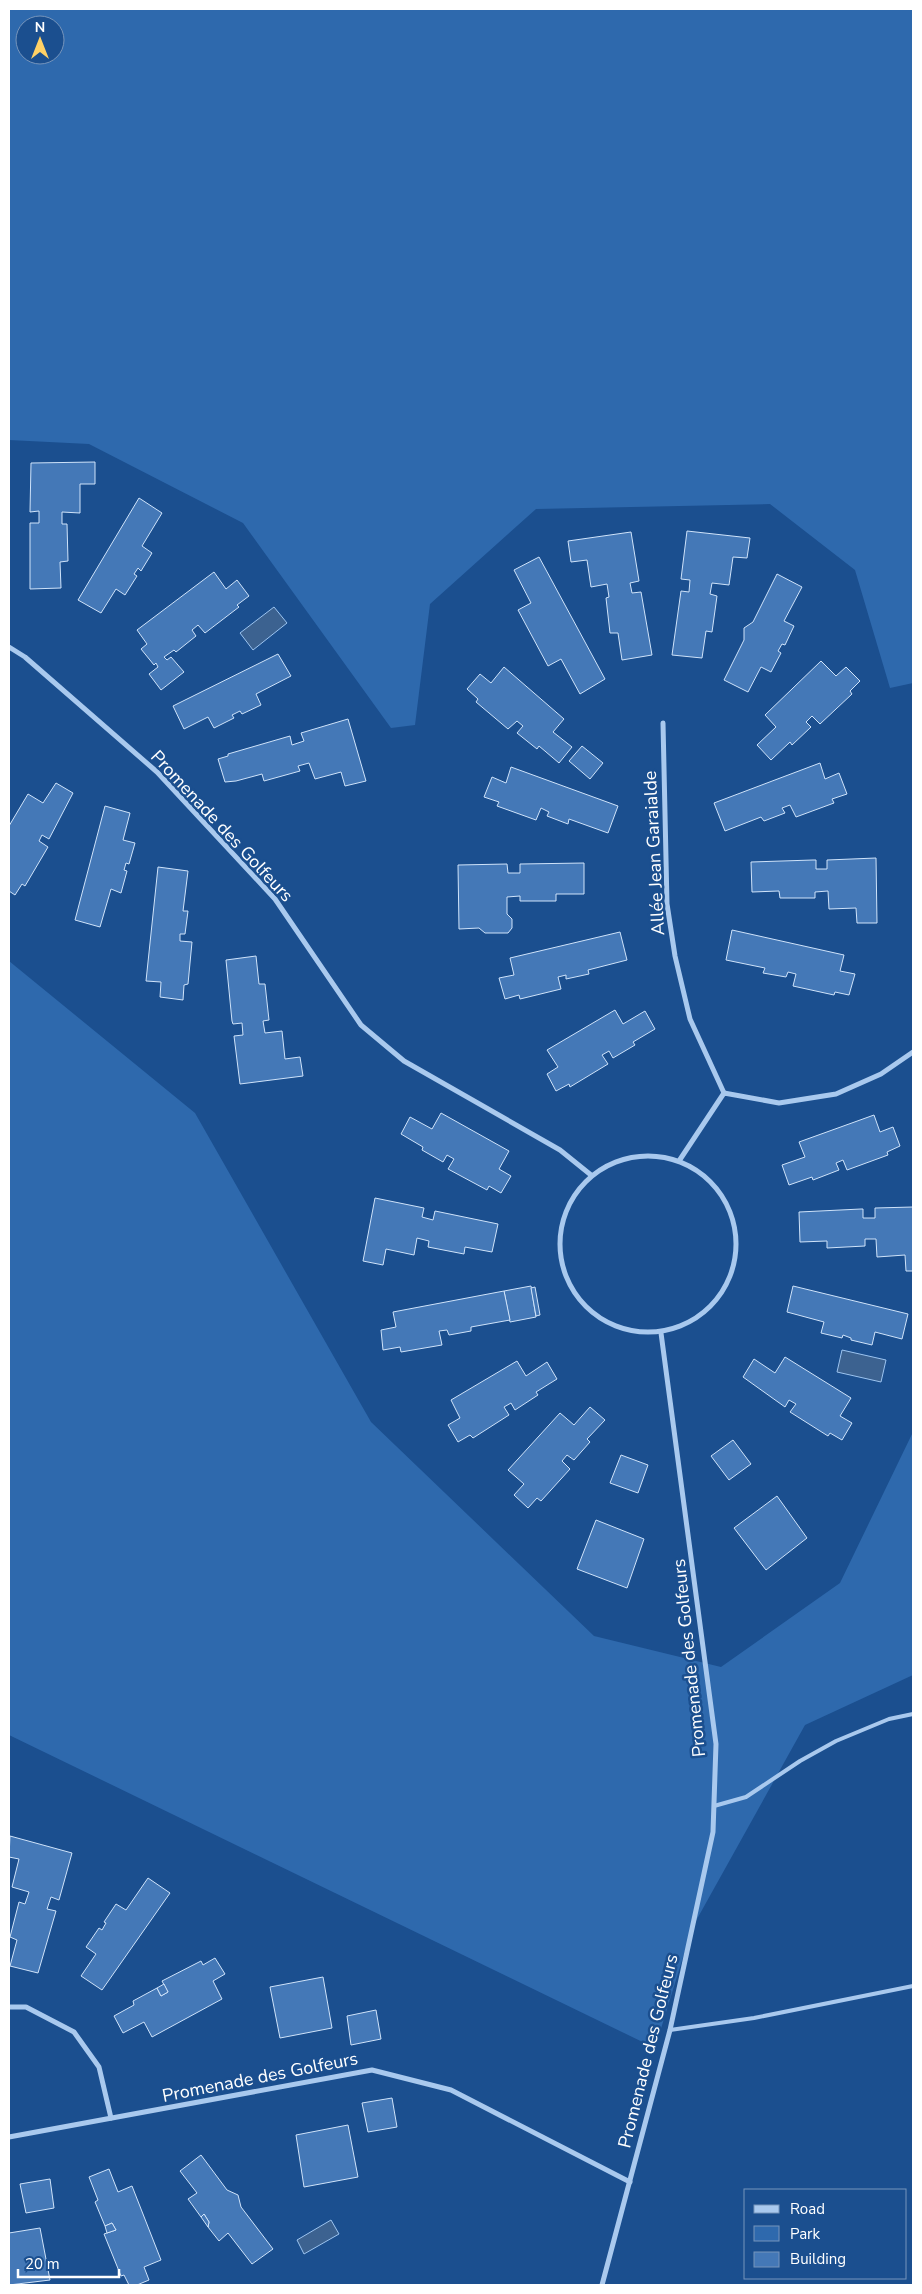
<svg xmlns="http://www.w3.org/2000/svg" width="922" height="2294" font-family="'Nunito Sans',sans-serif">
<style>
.green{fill:#2e69ad;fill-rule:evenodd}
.water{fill:#3c6290;stroke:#9cc4f0}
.building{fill:#4478b7;stroke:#cfe3fa}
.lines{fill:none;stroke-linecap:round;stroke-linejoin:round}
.lane{stroke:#a9c9ee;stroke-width:4}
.street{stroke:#a9c9ee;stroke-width:5}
.labels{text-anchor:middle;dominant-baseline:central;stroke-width:5;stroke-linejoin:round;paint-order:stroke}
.street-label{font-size:18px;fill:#fff;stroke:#1b4f8f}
</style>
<rect width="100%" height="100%" fill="#1b4f8f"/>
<g class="green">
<path d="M9,9H913V683L890,688L855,570L770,504L536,509L430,604L415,725L391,728L243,523L89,444L9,440ZM25,25H55V55H25Z"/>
<polygon points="9,961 195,1113 371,1422 594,1636 721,1667 840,1583 913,1432 913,1675 805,1725 692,1928 655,2048 9,1735"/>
</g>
<g class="water">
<polygon points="274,607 287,623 253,650 240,633"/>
<polygon points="842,1350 886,1360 881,1382 837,1372"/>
<polygon points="331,2220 339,2234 304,2254 297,2240"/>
</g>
<g class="building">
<polygon points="95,462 95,484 80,484 80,513 62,512 62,524 67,524 68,561 60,562 61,588 30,589 30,523 39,523 39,511 30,512 31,463"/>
<polygon points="139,498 162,513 142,546 152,553 141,571 138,568 134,574 137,576 125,595 116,589 101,613 78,600"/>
<polygon points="687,531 750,538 747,558 733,557 729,585 712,583 710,594 717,596 712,632 706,631 702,658 672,655 681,591 689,592 690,580 681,579"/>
<polygon points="631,532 639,581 630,583 632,593 641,592 652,655 622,660 618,633 610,633 606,598 609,597 607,584 591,587 587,560 571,562 568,541"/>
<polygon points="539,557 605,679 580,694 561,659 548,666 518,610 531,603 514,570"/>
<polygon points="214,572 226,589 237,580 249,596 237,605 239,607 205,633 198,625 192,630 196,636 176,652 174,650 164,657 167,660 171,657 184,672 161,690 149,674 158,667 156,663 154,665 141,649 147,644 137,630"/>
<polygon points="777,574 802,587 784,621 794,626 785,645 782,644 778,651 781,653 771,672 761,667 748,692 724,680 744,640 744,628 753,622"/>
<polygon points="278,654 291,676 256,694 261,705 242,714 240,711 232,715 234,718 214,728 208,717 184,729 173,706"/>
<polygon points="821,661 836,676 846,667 860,681 850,691 852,694 820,724 812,716 806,722 811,727 792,745 790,742 771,760 757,745 776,727 765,715"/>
<polygon points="504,667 564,719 553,732 572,747 559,763 539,746 537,749 517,733 523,726 517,721 508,729 476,702 478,699 467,689 480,674 491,683"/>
<polygon points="348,719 366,781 345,786 341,772 315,779 309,763 298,766 300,771 264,781 262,774 236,781 225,782 218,759 228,756 228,754 290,736 292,745 304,741 301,733"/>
<polygon points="582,746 603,763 590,779 569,761"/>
<polygon points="820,763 825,779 839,773 847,794 832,799 834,803 796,817 790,805 782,808 785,813 764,821 761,817 725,831 714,803"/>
<polygon points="511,767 618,806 608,833 569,819 568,824 547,816 549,812 541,808 536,820 497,806 499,802 484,797 492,777 506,783"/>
<polygon points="56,783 73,793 49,839 42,835 39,841 48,847 25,886 22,884 15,895 9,891 9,826 28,794 43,803"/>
<polygon points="105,806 130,813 123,840 135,843 129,864 126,863 124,870 127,871 121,893 111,889 100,927 75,920"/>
<polygon points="876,858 877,923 857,923 856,908 829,909 828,891 815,892 815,898 780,898 779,891 752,892 751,862 813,860 816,860 816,869 827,869 827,860"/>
<polygon points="584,863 584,894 556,894 556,901 520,901 520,896 507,897 507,914 512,919 512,928 508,933 485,933 479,928 459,929 458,865 507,864 508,873 520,873 520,864"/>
<polygon points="158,867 188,871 183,911 188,911 185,934 180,934 180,941 192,942 188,984 184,985 183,1000 160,997 161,982 146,981"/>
<polygon points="732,930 844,955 840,971 855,974 849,995 835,992 834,995 793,986 796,974 788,972 786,977 763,973 765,968 726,960"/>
<polygon points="620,932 627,960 588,970 589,974 566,979 566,975 558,977 561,989 520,999 519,995 505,999 499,978 514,975 510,958"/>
<polygon points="256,956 259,984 265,984 269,1020 263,1021 265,1033 282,1031 285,1059 300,1057 303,1076 240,1084 234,1036 243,1035 242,1023 233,1024 232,1021 226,960"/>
<polygon points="615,1010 623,1024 645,1011 655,1029 633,1042 635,1045 613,1058 609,1051 602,1055 608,1064 570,1087 569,1084 556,1091 547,1074 558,1067 547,1050"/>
<polygon points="441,1113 509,1151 499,1169 511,1176 501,1193 489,1186 487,1190 448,1169 454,1159 447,1155 443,1162 422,1150 423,1147 401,1134 410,1117 432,1129"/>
<polygon points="874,1115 880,1132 893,1127 900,1146 887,1152 888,1155 847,1170 843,1160 836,1163 839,1170 813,1180 812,1177 789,1185 782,1165 805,1157 799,1142"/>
<polygon points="375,1198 424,1208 422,1217 433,1220 435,1211 498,1224 492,1252 465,1247 464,1254 428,1247 429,1241 417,1238 414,1255 386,1249 383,1265 363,1261"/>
<polygon points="913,1207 913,1271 906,1271 905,1255 877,1257 876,1239 865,1239 865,1246 827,1248 827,1241 800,1242 799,1212 861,1209 863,1209 863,1218 875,1218 875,1208"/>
<polygon points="531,1286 536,1317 510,1322 504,1291"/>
<polygon points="793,1286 908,1314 902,1339 875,1332 872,1345 851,1340 851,1338 843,1335 842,1338 821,1333 824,1322 787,1312"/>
<polygon points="535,1287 540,1315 536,1316 531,1288"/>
<polygon points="504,1291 510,1320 471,1327 471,1331 449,1335 447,1330 439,1331 442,1345 401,1352 400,1347 383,1350 381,1330 396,1327 393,1312"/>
<polygon points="785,1357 851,1398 840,1416 852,1423 842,1440 830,1433 828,1436 790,1412 796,1404 789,1400 785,1407 743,1377 754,1359 775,1373"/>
<polygon points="517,1361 526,1376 547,1362 557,1379 536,1392 538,1395 515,1410 511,1403 504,1407 509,1415 473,1438 470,1435 458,1442 448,1425 460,1418 451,1400"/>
<polygon points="590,1407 605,1420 587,1439 590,1442 574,1460 567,1455 562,1461 570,1469 541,1501 537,1498 528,1508 514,1495 524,1484 508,1470 560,1413 574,1425"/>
<polygon points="733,1440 751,1464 729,1480 711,1456"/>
<polygon points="621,1455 648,1465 638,1493 610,1483"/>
<polygon points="777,1496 807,1538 766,1570 734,1528"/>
<polygon points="596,1520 644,1539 627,1588 577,1569"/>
<polygon points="10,1836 72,1853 59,1900 51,1897 47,1909 56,1911 38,1973 10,1966 17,1940 10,1937 19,1902 25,1904 29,1892 12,1887 19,1859 9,1857"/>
<polygon points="148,1878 170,1893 102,1990 81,1976 96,1954 86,1947 99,1928 102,1930 106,1923 104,1922 116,1904 126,1910"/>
<polygon points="215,1958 225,1974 213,1981 222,1999 152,2037 144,2022 123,2033 114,2016 134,2005 133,2001 157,1988 161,1996 168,1992 162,1981 201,1961 203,1965"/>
<polygon points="323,1977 332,2028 280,2038 270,1987"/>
<polygon points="164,1984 168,1992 161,1996 157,1988"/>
<polygon points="376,2010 381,2039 351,2045 347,2016"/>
<polygon points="392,2098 397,2127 368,2132 362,2103"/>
<polygon points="348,2125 358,2177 304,2187 296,2135"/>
<polygon points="201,2155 227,2190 238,2195 241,2207 273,2249 252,2264 228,2233 219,2241 208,2227 209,2222 204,2214 201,2217 188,2199 197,2193 180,2171"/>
<polygon points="109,2169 118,2192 132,2186 161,2260 144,2267 149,2280 137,2285 129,2285 124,2275 121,2276 104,2234 116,2230 112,2223 105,2226 95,2202 98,2200 89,2177"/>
<polygon points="50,2179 54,2208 26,2213 20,2184"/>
<polygon points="204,2214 209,2222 208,2227 201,2217"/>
<polygon points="112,2223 116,2230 107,2233 105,2226"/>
<polygon points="40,2228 50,2280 9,2285 9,2233"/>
</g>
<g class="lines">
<g class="lane">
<polyline points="714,1806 746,1797 800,1761 836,1741 889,1719 913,1714"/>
<polyline points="670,2030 754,2018 913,1986"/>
</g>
<g class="street">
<polyline points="9,647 25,657 157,772 275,899 361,1025 404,1061 560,1150 591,1175"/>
<polyline points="663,723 667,904 675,956 690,1019 724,1093"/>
<circle cx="648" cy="1244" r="88"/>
<polyline points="679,1161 724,1093 779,1103 836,1094 881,1074 913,1052"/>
<polyline points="9,2007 26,2007 74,2032 99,2067 111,2118"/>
<polyline points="9,2137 372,2070 451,2090 630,2182"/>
<polyline points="602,2285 670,2030 713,1832 716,1744 661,1333"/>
</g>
</g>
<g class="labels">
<g class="street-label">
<text transform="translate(222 826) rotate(47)">Promenade des Golfeurs</text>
<text transform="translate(654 853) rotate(-93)">Allée Jean Garaialde</text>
<text transform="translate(689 1658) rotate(-96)">Promenade des Golfeurs</text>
<text transform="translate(648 2051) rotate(-76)">Promenade des Golfeurs</text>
<text transform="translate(260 2077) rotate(-11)">Promenade des Golfeurs</text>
</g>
</g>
<rect width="922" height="2294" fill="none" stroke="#ffffff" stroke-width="20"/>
<rect x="744" y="2189" width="162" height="90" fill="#1b4f8f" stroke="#7695bc"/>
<rect x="754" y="2205" width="25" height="8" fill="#a9c9ee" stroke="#7695bc"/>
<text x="790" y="2214" font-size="15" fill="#ffffff">Road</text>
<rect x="754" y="2226" width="25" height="15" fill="#2e69ad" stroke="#7695bc"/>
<text x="790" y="2239" font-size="15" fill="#ffffff">Park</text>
<rect x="754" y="2252" width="25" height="15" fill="#4478b7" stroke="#7695bc"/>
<text x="790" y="2264" font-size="15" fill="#ffffff">Building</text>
<g transform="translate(40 40)"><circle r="24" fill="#1b4f8f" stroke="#7695bc"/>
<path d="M0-4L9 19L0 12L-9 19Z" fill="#ffd166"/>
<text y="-8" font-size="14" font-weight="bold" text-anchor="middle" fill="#ffffff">N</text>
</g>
<path d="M18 2269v8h101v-8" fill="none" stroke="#ffffff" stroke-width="2.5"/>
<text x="25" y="2269" font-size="15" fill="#ffffff" stroke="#1b4f8f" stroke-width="4" paint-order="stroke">20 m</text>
</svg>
